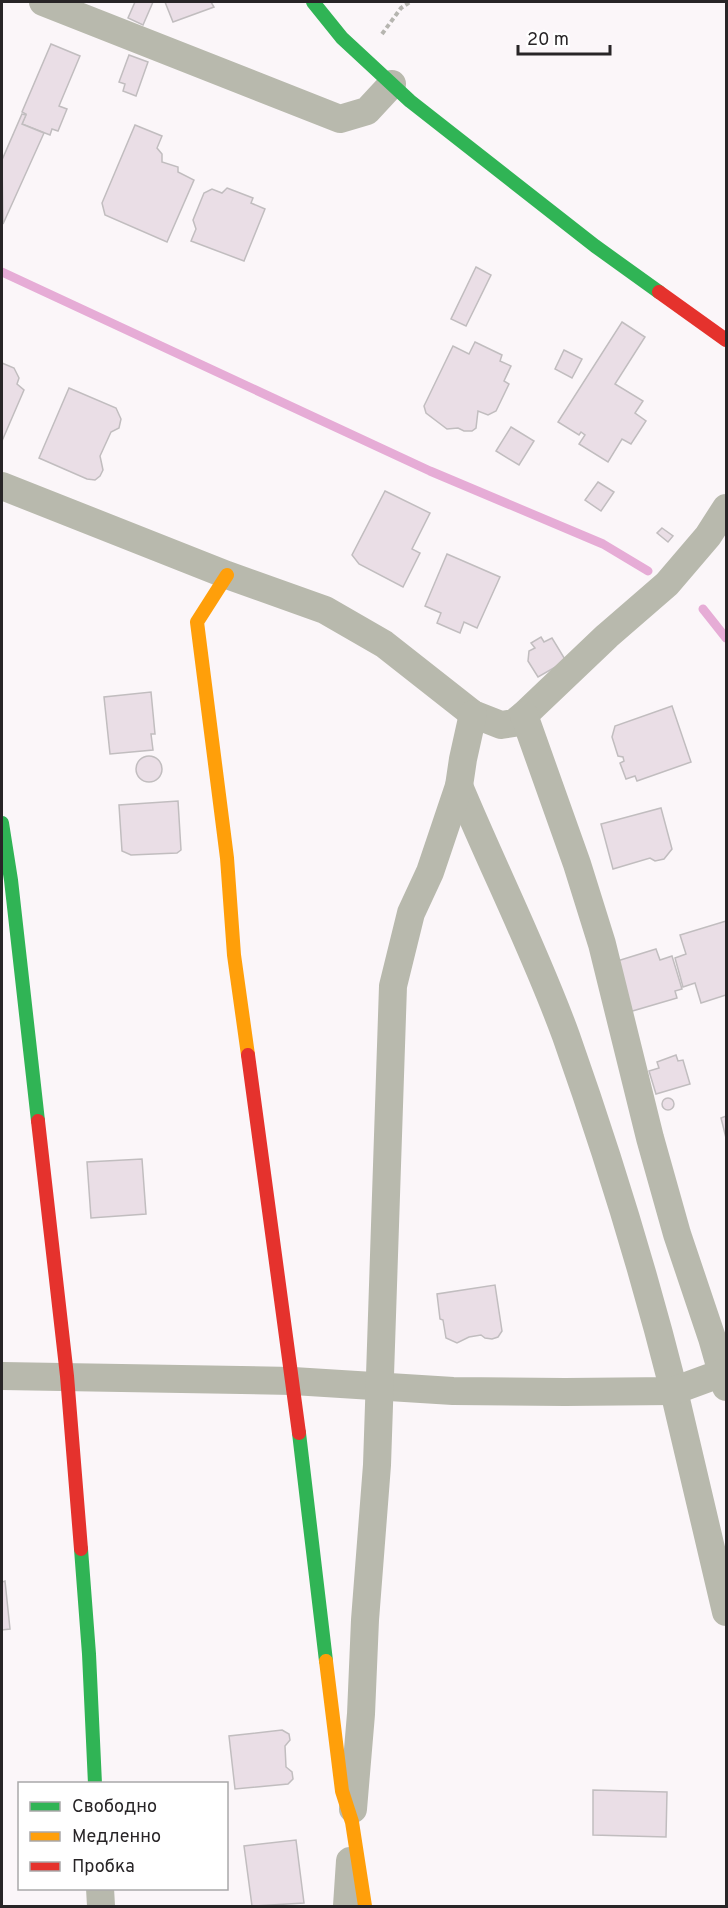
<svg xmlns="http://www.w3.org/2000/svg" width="728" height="1908" font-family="Overpass,sans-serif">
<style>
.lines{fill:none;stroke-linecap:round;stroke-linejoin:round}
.stream{stroke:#e6acd6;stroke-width:9}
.building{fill:#eadee6;stroke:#c1bdbf;stroke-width:1.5}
.path{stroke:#b6b5b0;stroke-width:4;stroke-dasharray:4.5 3;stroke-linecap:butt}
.street{stroke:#b8b9ad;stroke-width:28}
.fast{stroke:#30b455;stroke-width:14}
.slow{stroke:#ff9f0a;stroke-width:14}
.jam{stroke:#e5322d;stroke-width:14}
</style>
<rect width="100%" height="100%" fill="#fbf6f9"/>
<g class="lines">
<g class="stream">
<polyline points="2,272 430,471 603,544 648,571"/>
<polyline points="703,609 726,638"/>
</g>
</g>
<g class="building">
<polygon points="135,2 153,2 143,25 128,18"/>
<polygon points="165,2 211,2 214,7 173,22"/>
<polygon points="51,44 80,56 59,106 67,109 58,131 52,129 50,135 22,124 26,114 22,112"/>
<polygon points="129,55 148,62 136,96 123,91 125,84 119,82"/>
<polygon points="22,114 26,115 22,124 44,133 3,224 2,160"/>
<polygon points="135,125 162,136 157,148 162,154 162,162 178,167 178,172 194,180 167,242 105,215 102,203"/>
<polygon points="227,188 253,198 251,203 265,209 244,261 191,241 196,229 193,220 204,193 212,189 222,193"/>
<polygon points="476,267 491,275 466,326 451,319"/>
<polygon points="622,322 645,337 615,384 643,401 635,413 646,421 631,444 622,439 608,462 579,444 585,435 581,432 579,435 558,422"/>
<polygon points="475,342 502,355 500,361 511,366 504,381 509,384 496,411 488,415 478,411 476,428 472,431 464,431 458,428 447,429 426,413 424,406 453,346 469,354"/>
<polygon points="564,350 582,359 572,378 555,369"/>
<polygon points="2,363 14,368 19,378 17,384 24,390 2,441"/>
<polygon points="69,388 116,408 121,419 119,428 111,432 100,456 103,470 100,476 95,480 87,479 39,458"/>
<polygon points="511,427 534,441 519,465 496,451"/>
<polygon points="598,482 614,492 601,511 585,500"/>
<polygon points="385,491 430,513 412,549 420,553 403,587 359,564 352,555"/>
<polygon points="662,528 673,536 668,542 657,533"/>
<polygon points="447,554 500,577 477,628 464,622 460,633 437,623 441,613 425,606"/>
<polygon points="541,637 544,642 552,638 566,661 538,677 528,661 529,651 535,648 531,643"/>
<polygon points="151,692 155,734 151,734 153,750 110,754 104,697"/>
<polygon points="672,706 691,762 637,781 635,776 626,779 620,763 624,761 623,757 618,756 612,737 615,726"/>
<circle cx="149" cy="769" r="13"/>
<polygon points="178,801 181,850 177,853 131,855 122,851 119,805"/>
<polygon points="661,808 672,849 664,859 655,861 650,858 613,869 601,824"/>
<polygon points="726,921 726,995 701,1003 695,983 683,987 675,958 686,954 680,935"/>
<polygon points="656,949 660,960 672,956 682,989 675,991 677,998 629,1012 614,962"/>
<polygon points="676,1055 678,1061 683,1060 690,1084 656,1094 649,1071 659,1068 657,1062"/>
<circle cx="668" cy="1104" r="6"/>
<polygon points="726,1116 726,1138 721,1118"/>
<polygon points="142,1159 146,1214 91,1218 87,1162"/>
<polygon points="495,1285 502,1331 498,1337 492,1339 485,1338 481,1335 469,1337 457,1343 446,1338 443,1320 440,1319 437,1294"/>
<polygon points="5,1581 10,1629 2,1630 2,1582"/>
<polygon points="282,1730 289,1734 290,1740 285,1746 286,1767 292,1772 293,1779 288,1784 235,1789 229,1736"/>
<polygon points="593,1790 667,1792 666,1837 593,1835"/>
<polygon points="296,1840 304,1903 252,1906 244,1846"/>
</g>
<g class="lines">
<polyline class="path" points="382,34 401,8 410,2"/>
<g class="street">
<polyline points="43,2 340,119 367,111 392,84"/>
<polyline points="2,486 227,575 325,610 384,644 473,714 501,725 514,723 524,715 607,636 667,584 708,536 726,508"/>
<polyline points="524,715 577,864 602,944 650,1138 677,1234 712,1338 726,1387"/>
<path d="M459,786C494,870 535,951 566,1036C607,1152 644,1272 674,1391C692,1465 708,1538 726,1612"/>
<polyline points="2,1376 293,1381 453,1391 565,1392 673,1391 722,1373"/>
<polyline points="353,1809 361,1714 365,1620 377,1465 393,986 411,913 430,872 459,786 463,759 473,714"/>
<polyline points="100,1888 101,1906"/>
<polyline points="347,1906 350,1861"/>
</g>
<g class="fast">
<polyline points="313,2 342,38 410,101 595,246 659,292"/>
<polyline points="2,823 11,880 38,1121"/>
<polyline points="299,1433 326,1661"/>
<polyline points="81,1549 89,1654 95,1784"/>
</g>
<g class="slow">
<polyline points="227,575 197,622 227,858 234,955 248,1055"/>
<polyline points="326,1661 342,1791 352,1822 365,1906"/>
</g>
<g class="jam">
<polyline points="659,292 726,340"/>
<polyline points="248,1055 299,1433"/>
<polyline points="38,1121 67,1376 81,1549"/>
</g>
</g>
<rect width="728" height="1908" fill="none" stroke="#282527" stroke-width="6"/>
<rect x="18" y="1782" width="210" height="108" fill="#ffffff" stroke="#a9a8a9" stroke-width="1.5"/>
<rect x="30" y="1802" width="30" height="9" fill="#30b455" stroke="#a9a8a9" stroke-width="1.5"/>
<text x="72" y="1812" font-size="18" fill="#282527">Свободно</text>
<rect x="30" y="1832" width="30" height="9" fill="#ff9f0a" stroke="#a9a8a9" stroke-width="1.5"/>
<text x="72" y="1842" font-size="18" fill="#282527">Медленно</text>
<rect x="30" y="1862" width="30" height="9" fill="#e5322d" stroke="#a9a8a9" stroke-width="1.5"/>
<text x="72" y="1872" font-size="18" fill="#282527">Пробка</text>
<path d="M518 45v9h92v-9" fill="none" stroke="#282527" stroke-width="3"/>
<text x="527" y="45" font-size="18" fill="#282527" stroke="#ffffff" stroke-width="4.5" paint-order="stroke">20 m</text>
</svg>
